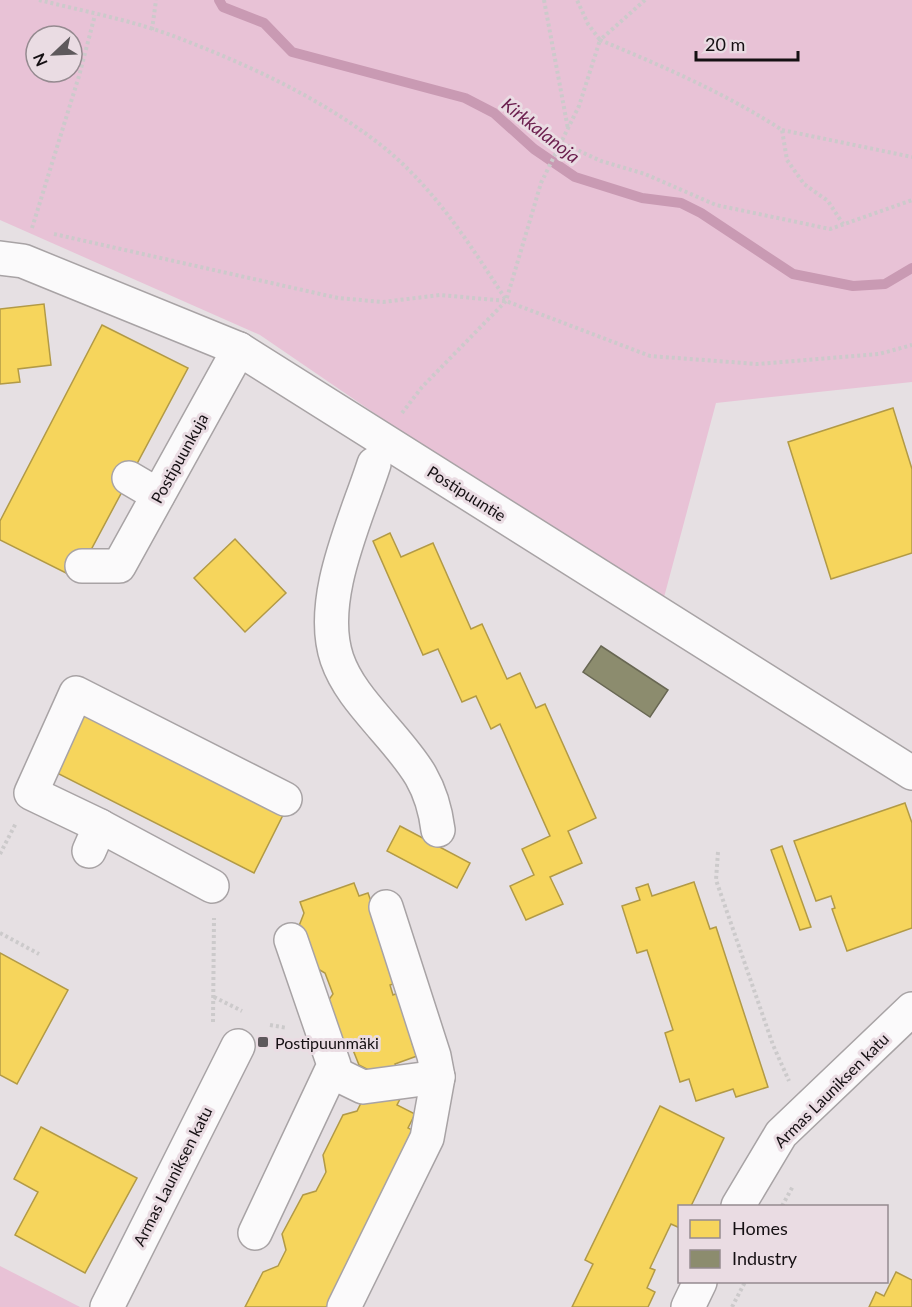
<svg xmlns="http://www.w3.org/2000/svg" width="912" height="1307" font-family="Lato,sans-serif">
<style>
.green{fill:#e8c2d6;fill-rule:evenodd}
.homes{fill:#f6d55c;stroke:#b29a46;stroke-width:1.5}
.industry{fill:#8c8c6e;stroke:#686753;stroke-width:1.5}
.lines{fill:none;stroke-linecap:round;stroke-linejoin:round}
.stream{stroke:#c99ab3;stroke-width:10}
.minor-casing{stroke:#a8a3a5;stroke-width:36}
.path{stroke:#cccacb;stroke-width:4;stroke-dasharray:3 3;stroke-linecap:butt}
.minor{stroke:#fbfafb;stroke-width:33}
.poi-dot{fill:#5e595c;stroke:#eadce3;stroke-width:2}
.labels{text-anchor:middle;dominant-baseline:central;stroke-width:6;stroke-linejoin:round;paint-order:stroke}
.street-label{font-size:16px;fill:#151013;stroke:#eadce3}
.poi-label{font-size:16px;fill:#151013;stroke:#eadce3;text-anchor:start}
.water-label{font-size:18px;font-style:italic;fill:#6c204f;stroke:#eadce3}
</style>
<rect width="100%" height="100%" fill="#e6e0e3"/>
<g class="green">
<path d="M0,0H912V382L716,403L663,601L418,443L260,335L0,220ZM36,36H72V72H36Z"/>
<polygon points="0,1266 80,1307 0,1307"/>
</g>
<g class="homes">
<polygon points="44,304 51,365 18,369 20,382 0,384 0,309"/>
<polygon points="102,325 188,368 76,578 0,540 0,521"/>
<polygon points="893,408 912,469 912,553 831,579 788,442"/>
<polygon points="390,533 401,557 433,543 471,629 482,624 507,679 520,673 536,708 545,704 596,818 568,831 582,863 550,877 563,904 526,920 510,886 534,875 522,849 550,836 500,724 491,729 476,696 462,702 438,649 423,655 373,541"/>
<polygon points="235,539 286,593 245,632 194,578"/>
<polygon points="86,712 284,813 254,873 55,772"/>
<polygon points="905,803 912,823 912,928 847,951 832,909 835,908 831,896 816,901 794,841"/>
<polygon points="400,826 470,863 457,888 387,851"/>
<polygon points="782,846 811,927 800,930 771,850"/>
<polygon points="694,882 710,929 716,927 768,1087 736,1097 733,1089 696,1101 689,1079 680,1082 665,1033 673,1030 647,950 637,953 622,906 640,900 636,888 648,884 652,896"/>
<polygon points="354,883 359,896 368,893 400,982 390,985 393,995 403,991 421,1040 412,1043 417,1056 395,1064 397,1070 380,1076 359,1065 353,1050 342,1047 326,1004 333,994 325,973 313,966 299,926 304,913 300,902"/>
<polygon points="0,953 68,990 17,1084 0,1075"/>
<polygon points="382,1089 400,1099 397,1105 415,1114 408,1128 420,1134 331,1307 245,1307 263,1272 278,1266 286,1250 282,1234 303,1195 316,1191 326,1172 323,1155 343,1115 357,1111 364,1097"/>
<polygon points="660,1106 724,1138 691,1206 680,1206 680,1228 671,1224 650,1268 655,1270 647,1288 655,1292 648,1307 572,1307 593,1264 585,1260"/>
<polygon points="41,1127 137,1178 85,1273 15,1235 38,1192 14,1179"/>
<polygon points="896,1272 912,1280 912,1307 869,1307 876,1292 884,1296"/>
</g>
<polygon class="industry" points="601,646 668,690 650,717 583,672"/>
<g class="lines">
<polyline class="stream" points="219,0 223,7 264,23 292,52 465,98 494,113 534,149 575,177 642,198 681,203 701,213 793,274 853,286 885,284 912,268"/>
<g class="minor-casing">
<g id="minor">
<polyline points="0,258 23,261 239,349 912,773"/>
<path d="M374,464C356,520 317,600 337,659C346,685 365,706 383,727C413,762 432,782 438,830"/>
<polyline points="129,478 158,495"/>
<polyline points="82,566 119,566 239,349"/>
<polyline points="100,826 212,886"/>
<polyline points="89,851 100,826 31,793 76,693 285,799"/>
<polyline points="332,1072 363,1087 438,1077"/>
<polyline points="738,1206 781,1134 912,1009"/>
<polyline points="255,1233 334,1065 291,940"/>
<polyline points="107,1307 238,1046"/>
<polyline points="344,1307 427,1138 438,1077 434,1056 386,907"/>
<polyline points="688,1307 700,1282"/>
</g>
</g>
<g class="path">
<path d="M39,0C83,11 135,21 176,37C246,64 317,96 377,142C431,183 470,244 506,300"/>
<polyline points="544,0 568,129"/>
<path d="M645,0L600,40C662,66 725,93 782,130L787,160L804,184L828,201L843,224"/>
<polyline points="152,30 156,0"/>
<polyline points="782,130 912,157"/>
<polyline points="562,143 601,161 645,174 716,205 830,229 912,200"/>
<polyline points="32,228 79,76 95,15"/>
<polyline points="54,234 338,298 383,302 440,295 506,301 650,356 757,364 879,354 912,345"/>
<polyline points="402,413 422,387 506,301 541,183 579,106 600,40 588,24 577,0"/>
<polyline points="718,852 716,880 773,1045 789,1081"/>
<polyline points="0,854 16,823"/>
<polyline points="0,933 39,954"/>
<polyline points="214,997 242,1011"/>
<polyline points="213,1022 214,918"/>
<polyline points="270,1025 287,1028"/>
<polyline points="782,1206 793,1186"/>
<polyline points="732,1307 745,1282"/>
</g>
<use href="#minor" class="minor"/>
</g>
<rect class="poi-dot" x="257" y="1036" width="12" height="12" rx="3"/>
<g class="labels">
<g class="street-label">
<text transform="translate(179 458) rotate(-61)">Postipuunkuja</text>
<text transform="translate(467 493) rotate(32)">Postipuuntie</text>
<text transform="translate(831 1090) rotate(-45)">Armas Launiksen katu</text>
<text transform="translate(172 1176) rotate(-63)">Armas Launiksen katu</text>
</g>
<g class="poi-label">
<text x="275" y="1042">Postipuunmäki</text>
</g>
<g class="water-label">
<text transform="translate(541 130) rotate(38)">Kirkkalanoja</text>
</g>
</g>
<rect x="678" y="1205" width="210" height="78" fill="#eadce3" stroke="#958a90" stroke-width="1.5"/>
<rect x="690" y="1220" width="30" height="18" fill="#f6d55c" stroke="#958a90" stroke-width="1.5"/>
<text x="732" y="1235" font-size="18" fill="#151013">Homes</text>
<rect x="690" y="1250" width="30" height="18" fill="#8c8c6e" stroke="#958a90" stroke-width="1.5"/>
<text x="732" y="1265" font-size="18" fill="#151013">Industry</text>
<g transform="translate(54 54) rotate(247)"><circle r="28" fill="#eadce3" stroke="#958a90" stroke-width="1.5"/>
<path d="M0-4.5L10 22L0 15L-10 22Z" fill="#5e595c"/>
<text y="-9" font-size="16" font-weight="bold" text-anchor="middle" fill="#151013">N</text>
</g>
<path d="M696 51v9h102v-9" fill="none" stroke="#151013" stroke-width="3"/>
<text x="705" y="51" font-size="18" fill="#151013" stroke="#eadce3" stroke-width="4.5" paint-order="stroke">20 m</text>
</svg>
